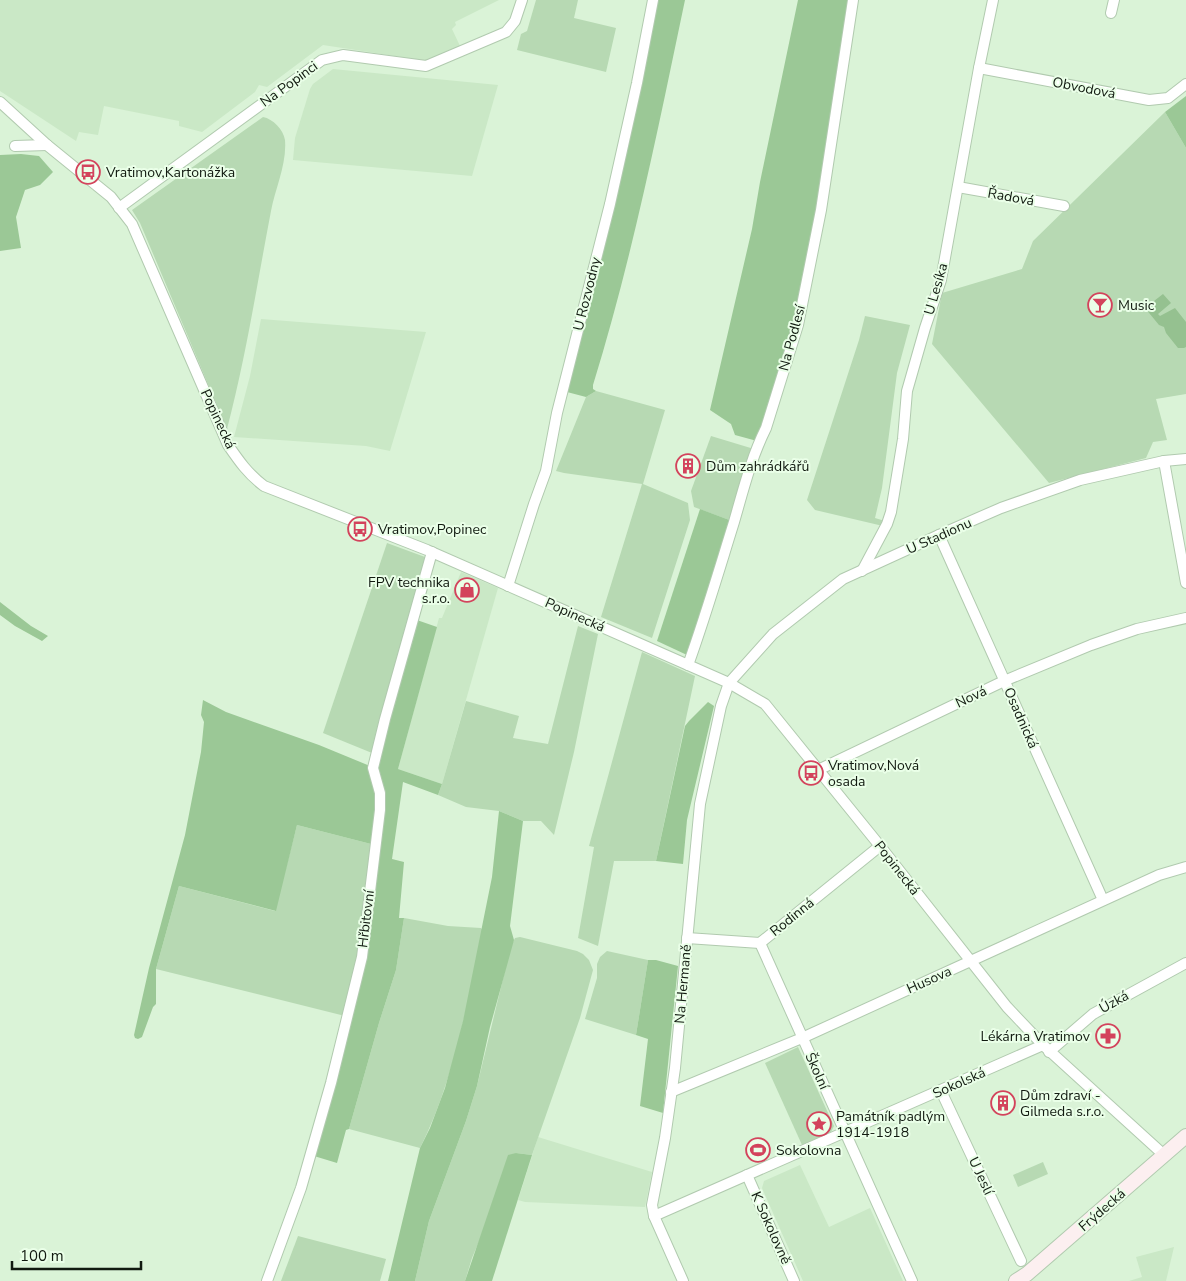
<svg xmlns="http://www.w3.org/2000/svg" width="1186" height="1281" font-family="'Nunito Sans',sans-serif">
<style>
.built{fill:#cae8c6}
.green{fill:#b7d9b3}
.forest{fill:#9bc896}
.water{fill:#95c190}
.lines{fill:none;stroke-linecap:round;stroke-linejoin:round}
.minor-casing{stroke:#b1caaf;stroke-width:12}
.secondary-casing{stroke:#b1caaf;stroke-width:16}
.minor{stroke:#fff;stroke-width:10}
.secondary{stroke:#fceff0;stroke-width:14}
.labels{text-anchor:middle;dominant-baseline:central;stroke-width:4;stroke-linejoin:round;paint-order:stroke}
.street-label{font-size:14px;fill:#111a10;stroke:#eaffe8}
.poi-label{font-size:14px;fill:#111a10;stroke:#eaffe8;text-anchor:start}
</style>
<rect width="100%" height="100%" fill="#daf3d7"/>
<g class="built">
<polygon points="0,0 499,0 455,22 456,25 452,29 460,46 428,61 323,45 267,87 259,85 255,92 202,132 179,126 179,121 104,106 98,135 79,132 76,141 0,91"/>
<polygon points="333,69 498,85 472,176 293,160 295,138 310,89 313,84"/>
<polygon points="261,319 426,332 390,451 366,446 234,437 250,376"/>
<polygon points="461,572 498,588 442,784 398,769 439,618 442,618"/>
<polygon points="538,1137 652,1172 645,1207 525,1202 518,1200"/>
<polygon points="800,1165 829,1227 870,1208 903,1281 803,1281 762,1188 764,1181"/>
<polygon points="1174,1247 1166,1281 1129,1281 1142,1277 1136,1257"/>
</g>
<g class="green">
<polygon points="536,0 578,0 574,18 616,28 606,72 517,50 521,34 527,31"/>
<polygon points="1165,112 1186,148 1186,394 1156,399 1167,440 1153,442 1146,458 1049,483 932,344 942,293 1022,269 1033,241"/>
<path d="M263,117C273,119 283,129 285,140C287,164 275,189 271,211C257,284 246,357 227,429L140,223L132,210Z"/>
<polygon points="865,316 910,325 897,373 882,488 875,518 885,521 883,526 815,510 807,500 859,340"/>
<polygon points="596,391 665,410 643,484 688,503 690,520 652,638 601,617 642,484 564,473 556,471 586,397"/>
<polygon points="711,436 754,449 732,521 694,507 691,491"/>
<polygon points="387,543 425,557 372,753 323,733"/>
<polygon points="578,626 598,634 574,752 554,835 541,821 523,821 499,811 466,807 438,795 442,784 466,701 519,716 513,738 548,744"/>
<polygon points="642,652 695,676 656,861 614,861 598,946 578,938 594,847 589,846"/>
<polygon points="297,825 371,844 359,957 345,1016 156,969 179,886 275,911"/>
<path d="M404,918L448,926L481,928L483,931C467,1004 454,1081 420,1148L349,1129L379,1023L396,970Z"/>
<polygon points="520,937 577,951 583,954 589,960 593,970 580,1018 532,1155 516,1153 472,1258 465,1281 415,1281 429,1221 466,1121 477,1086 511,946 515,938"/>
<polygon points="607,951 648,960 636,1035 585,1019 597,978 597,964 600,957"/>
<polygon points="798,1047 834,1126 831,1132 802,1145 765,1063"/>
<polygon points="1043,1162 1048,1174 1018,1187 1013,1175"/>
<polygon points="298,1236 386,1259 380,1281 281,1281"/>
</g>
<g class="forest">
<path d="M657,0H685C658,129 632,259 593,385V389L596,391L586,397L567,392Z"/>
<polygon points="798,0 851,0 809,252 794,318 763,428 757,441 735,435 731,424 710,410 752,229 760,182"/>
<polygon points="1186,96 1186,148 1165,112"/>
<polygon points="21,154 39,156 53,172 40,185 25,190 16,217 21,248 0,251 0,155"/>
<polygon points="700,509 732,521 687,655 657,641"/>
<polygon points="0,602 31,626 48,636 42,641 15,626 0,615"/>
<polygon points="414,619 437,627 398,769 442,784 438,795 403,782 392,859 404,862 399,918 404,918 396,970 379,1023 349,1129 346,1130 337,1163 314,1156 366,958 371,844 297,825 276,911 179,886 156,969 156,1004 153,1007 142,1037 138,1039 135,1038 134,1035 149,968 185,835 201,752 204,722 201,715 203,700 226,712 319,745 370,766"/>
<polygon points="708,702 714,706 687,820 683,864 656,861 685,726 689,721"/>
<polygon points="499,811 523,821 510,926 514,940 490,1027 477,1086 466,1121 429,1221 415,1281 388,1281 420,1148 430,1128 445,1088 463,1021 492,877"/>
<polygon points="648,960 656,960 678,966 663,1113 640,1106 648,1039 636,1035"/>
<polygon points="516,1153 532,1155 492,1281 465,1281 508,1155"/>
</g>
<polygon class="water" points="1163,294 1171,303 1158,314 1160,316 1175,308 1186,322 1186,347 1184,348 1178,348 1166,333 1164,327 1159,325 1145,308"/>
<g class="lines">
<g class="minor-casing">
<g id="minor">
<polyline points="1111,13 1114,0"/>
<polyline points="979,68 1149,100 1168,98 1186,84"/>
<path d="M0,102L47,145L111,197L132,224L228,445C239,461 248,474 264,486L427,550L729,683L765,704L880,846L1007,1007L1043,1045L1164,1155"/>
<polyline points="15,146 47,145"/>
<polyline points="958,187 1064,206"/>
<polyline points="119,208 322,60 343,55 426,66 506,32 515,21 522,0"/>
<polyline points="1164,461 1186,583"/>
<polyline points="939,535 1103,900"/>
<polyline points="862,571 887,524 891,512 903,439 907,391 925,328 941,280 979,68 993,0"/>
<polyline points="508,586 534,504 546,471 557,413 610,204 637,83 653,0"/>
<path d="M688,665C705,618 719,570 734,522C743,491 751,458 766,428L798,325L821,210L853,0"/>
<polyline points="818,770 1004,681 1091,645 1137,629 1186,618"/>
<polyline points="687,938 760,943 880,846"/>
<polyline points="760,943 912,1281"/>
<polyline points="1049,1052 1093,1014 1186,963"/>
<polyline points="941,1091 1021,1261"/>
<polyline points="671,1092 802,1038 1159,875 1186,867"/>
<polyline points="747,1175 794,1281"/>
<polyline points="654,1216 1043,1045"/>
<polyline points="267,1281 301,1188 331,1083 362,957 380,810 380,793 373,768 385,719 432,552"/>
<polyline points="683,1281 654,1216 652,1205 665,1138 675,1068 700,804 721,706 729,683 773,634 843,579 939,535 1001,508 1080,480 1164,461 1186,459"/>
</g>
</g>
<g class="secondary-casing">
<polyline id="secondary" points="1016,1281 1027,1274 1186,1136"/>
</g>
<use href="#minor" class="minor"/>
<use href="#secondary" class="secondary"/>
</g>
<defs>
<g id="bus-ring" transform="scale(1.25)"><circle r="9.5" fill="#eaffe8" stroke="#d3435c" stroke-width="1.5"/><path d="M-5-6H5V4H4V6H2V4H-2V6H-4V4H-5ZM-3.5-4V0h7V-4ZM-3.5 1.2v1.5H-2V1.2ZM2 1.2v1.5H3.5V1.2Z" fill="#d3435c"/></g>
<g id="bar-ring" transform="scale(1.25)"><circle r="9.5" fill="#eaffe8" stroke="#d3435c" stroke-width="1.5"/><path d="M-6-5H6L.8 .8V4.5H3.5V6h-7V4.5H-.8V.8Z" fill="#d3435c"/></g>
<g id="building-ring" transform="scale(1.25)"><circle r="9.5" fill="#eaffe8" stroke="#d3435c" stroke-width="1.5"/><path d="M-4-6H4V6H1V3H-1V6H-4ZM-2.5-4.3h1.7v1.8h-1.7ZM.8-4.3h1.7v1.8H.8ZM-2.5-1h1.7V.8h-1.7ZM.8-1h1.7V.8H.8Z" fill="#d3435c"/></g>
<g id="shop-ring" transform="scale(1.25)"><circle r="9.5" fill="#eaffe8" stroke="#d3435c" stroke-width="1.5"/><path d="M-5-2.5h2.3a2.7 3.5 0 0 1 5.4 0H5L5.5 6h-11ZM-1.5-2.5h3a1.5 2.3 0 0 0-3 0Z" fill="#d3435c"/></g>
<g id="pharmacy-ring" transform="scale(1.25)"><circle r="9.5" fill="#eaffe8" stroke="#d3435c" stroke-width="1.5"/><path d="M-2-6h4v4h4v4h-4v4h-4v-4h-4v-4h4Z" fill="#d3435c"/></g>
<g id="sight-ring" transform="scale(1.25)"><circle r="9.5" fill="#eaffe8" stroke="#d3435c" stroke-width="1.5"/><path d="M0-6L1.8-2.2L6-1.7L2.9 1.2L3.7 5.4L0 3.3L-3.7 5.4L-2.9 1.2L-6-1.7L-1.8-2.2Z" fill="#d3435c"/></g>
<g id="stadium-ring" transform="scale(1.25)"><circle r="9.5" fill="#eaffe8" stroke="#d3435c" stroke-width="1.5"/><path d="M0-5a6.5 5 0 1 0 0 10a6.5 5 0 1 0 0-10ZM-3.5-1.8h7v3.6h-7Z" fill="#d3435c"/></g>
</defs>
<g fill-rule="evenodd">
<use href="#bus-ring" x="88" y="172"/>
<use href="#bar-ring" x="1100" y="305"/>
<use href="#building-ring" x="688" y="466"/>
<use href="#bus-ring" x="360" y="529"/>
<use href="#shop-ring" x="467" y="590"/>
<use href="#bus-ring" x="811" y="773"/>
<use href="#pharmacy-ring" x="1108" y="1036"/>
<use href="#building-ring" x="1003" y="1103"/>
<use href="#sight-ring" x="819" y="1124"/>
<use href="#stadium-ring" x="758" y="1150"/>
</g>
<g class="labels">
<g class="street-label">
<text transform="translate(289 84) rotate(-36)">Na Popinci</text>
<text transform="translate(1084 88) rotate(11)">Obvodová</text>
<text transform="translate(1011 197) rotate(10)">Řadová</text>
<text transform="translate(936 289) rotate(-74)">U Lesíka</text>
<text transform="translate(587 294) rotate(-76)">U Rozvodny</text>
<text transform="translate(792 338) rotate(-75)">Na Podlesí</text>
<text transform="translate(218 419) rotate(65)">Popinecká</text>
<text transform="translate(939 536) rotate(-24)">U Stadionu</text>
<text transform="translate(575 615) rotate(24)">Popinecká</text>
<text transform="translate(971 697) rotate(-25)">Nová</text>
<text transform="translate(1021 718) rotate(66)">Osadnická</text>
<text transform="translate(897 868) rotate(52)">Popinecká</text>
<text transform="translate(792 917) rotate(-39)">Rodinná</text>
<text transform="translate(366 919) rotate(-83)">Hřbitovní</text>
<text transform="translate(929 980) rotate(-24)">Husova</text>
<text transform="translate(683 984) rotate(-85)">Na Hermaně</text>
<text transform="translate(1114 1002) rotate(-29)">Úzká</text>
<text transform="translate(817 1071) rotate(66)">Školní</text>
<text transform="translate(959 1083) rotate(-24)">Sokolská</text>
<text transform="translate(981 1176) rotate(65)">U Jeslí</text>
<text transform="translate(1102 1210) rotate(-41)">Frýdecká</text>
<text transform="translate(771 1228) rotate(66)">K Sokolovně</text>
</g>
<g class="poi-label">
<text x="106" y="172">Vratimov,Kartonážka</text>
<text x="1118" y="305">Music</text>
<text x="706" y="466">Dům zahrádkářů</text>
<text x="378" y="529">Vratimov,Popinec</text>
<text x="450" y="582" text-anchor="end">FPV technika<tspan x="450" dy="16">s.r.o.</tspan></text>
<text x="828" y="765">Vratimov,Nová<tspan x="828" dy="16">osada</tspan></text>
<text x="1090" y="1036" text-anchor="end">Lékárna Vratimov</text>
<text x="1020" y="1095">Dům zdraví -<tspan x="1020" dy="16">Gilmeda s.r.o.</tspan></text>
<text x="836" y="1116">Památník padlým<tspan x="836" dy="16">1914-1918</tspan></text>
<text x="776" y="1150">Sokolovna</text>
</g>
</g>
<path d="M12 1261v8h129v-8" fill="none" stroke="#111a10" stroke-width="2.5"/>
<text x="20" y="1261" font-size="15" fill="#111a10" stroke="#eaffe8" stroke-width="4" paint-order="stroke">100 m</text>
</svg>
